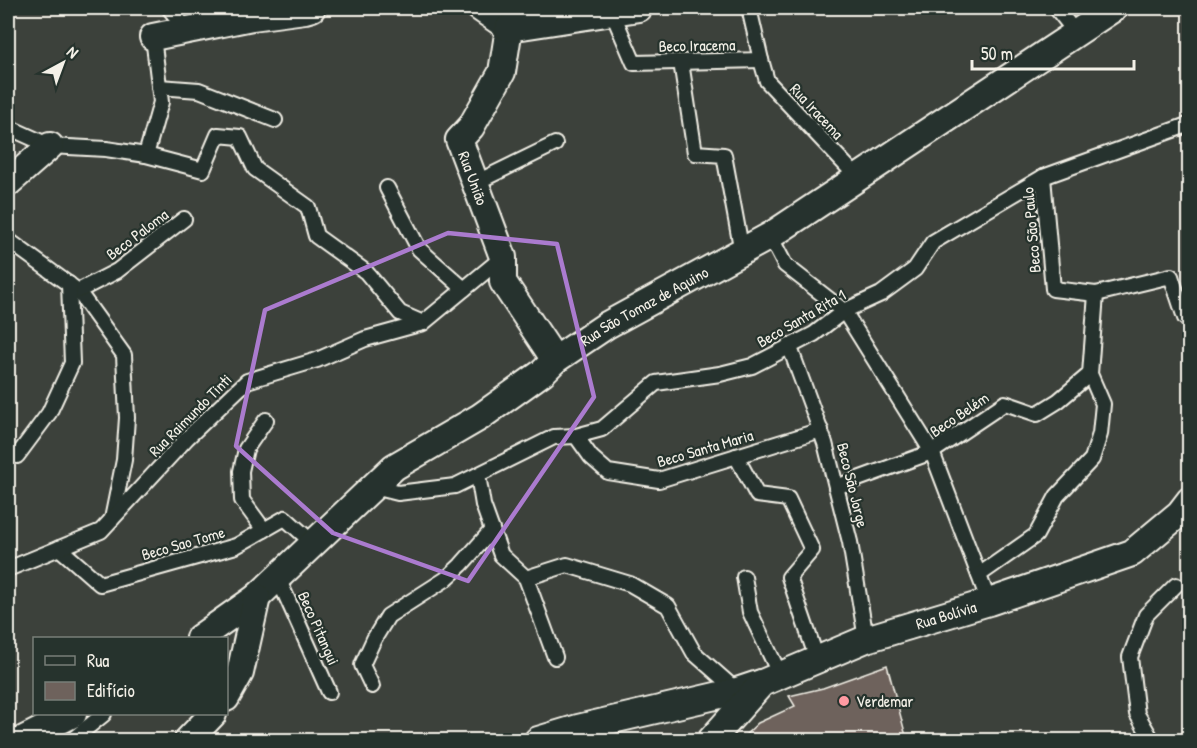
<svg xmlns="http://www.w3.org/2000/svg" width="1197" height="748" font-family="'Patrick Hand',sans-serif">
<style>
.building{fill:#6e625c;stroke:#f4f1e8;stroke-width:1.5}
.lines{fill:none;stroke-linecap:round;stroke-linejoin:round}
.lane-casing{stroke:#f4f1e8;stroke-width:18}
.street-casing{stroke:#f4f1e8;stroke-width:30}
.lane{stroke:#26332d;stroke-width:14}
.street{stroke:#26332d;stroke-width:26}
.marked{fill:none;stroke:#ab7bcf;stroke-width:4.5;stroke-linejoin:round}
.poi-dot{fill:#ff9aa2;stroke:#26332d;stroke-width:2}
.labels{text-anchor:middle;dominant-baseline:central;stroke-width:4.5;stroke-linejoin:round;paint-order:stroke}
.street-label{font-size:16px;fill:#f4f1e8;stroke:#26332d}
.poi-label{font-size:16px;fill:#f4f1e8;stroke:#26332d;text-anchor:start}
</style>
<rect width="100%" height="100%" fill="#3c413b"/>
<filter id="ink" filterUnits="userSpaceOnUse"><feTurbulence type="fractalNoise" baseFrequency=".0167" numOctaves="2"/><feDisplacementMap in="SourceGraphic" scale="12" xChannelSelector="R" yChannelSelector="G"/><feConvolveMatrix kernelMatrix="1 2 1 2 8 2 1 2 1" color-interpolation-filters="sRGB"/></filter>
<g filter="url(#ink)">
<polygon class="building" points="887,665 907,740 740,740 758,723 795,706 789,696 823,688"/>
<g class="lines">
<g class="lane-casing">
<g id="lane">
<polyline points="169,8 187,30"/>
<polyline points="1056,8 1076,33"/>
<polyline points="612,12 634,63 761,60 749,8"/>
<polyline points="761,60 767,81 858,178"/>
<polyline points="681,62 695,153 724,155 742,252"/>
<polyline points="159,87 199,90 275,120"/>
<polyline points="8,127 50,146 106,149 146,155 161,102 153,37"/>
<polyline points="146,155 203,170 218,135 240,137 255,169 308,207 316,236 366,272 400,313 423,323"/>
<polyline points="1043,177 1053,289 1096,294 1171,276 1185,318 1190,320"/>
<polyline points="475,183 555,144"/>
<polyline points="387,188 419,249 464,289"/>
<polyline points="770,236 785,265 844,311 932,452 989,602"/>
<polyline points="8,240 78,291 124,355 127,418 124,460 112,519"/>
<polyline points="78,291 117,271 184,219"/>
<polyline points="789,345 825,443 850,542 866,639"/>
<polyline points="576,436 591,457 608,472 659,480 821,430"/>
<polyline points="17,456 49,413 72,363 69,284"/>
<polyline points="736,456 757,495 788,499 812,550 789,577 817,659"/>
<polyline points="478,475 483,505 501,555 526,578 555,657"/>
<polyline points="374,487 398,493 455,486 554,437 576,436 602,429 656,383 720,374 752,366 814,334 844,311 881,294 915,269 933,242 1043,177 1190,124"/>
<polyline points="836,487 932,452 1005,403 1037,414 1058,401 1090,374"/>
<polyline points="264,530 242,500 241,471 246,449 266,420"/>
<polyline points="59,548 100,584 236,546 285,518 314,544"/>
<polyline points="8,569 101,531 187,438 247,381 317,360 365,339 423,323 503,257"/>
<polyline points="979,575 1036,535 1057,496 1092,459 1100,434 1103,404 1090,374 1096,294"/>
<polyline points="744,577 750,612 780,675"/>
<polyline points="278,578 329,692"/>
<polyline points="526,578 567,565 630,584 668,606 694,653 737,691"/>
<polyline points="372,686 362,665 374,639 388,616 446,579 461,565 492,530"/>
<polyline points="72,740 104,714"/>
<polyline points="1152,740 1137,714 1130,657 1146,615 1176,585"/>
</g>
</g>
<g class="street-casing">
<g id="street">
<polyline points="480,8 509,28"/>
<path id="s1" d="M509,28L502,72L471,127L459,140L503,257V282L555,360"/>
<polyline points="509,28 639,8"/>
<polyline points="153,37 252,17 305,10 312,8"/>
<polyline points="8,183 50,146"/>
<path id="s2" d="M199,638L257,597L394,467L480,417L543,372L555,360L607,325L770,236L1114,8"/>
<polyline points="226,698 240,673 257,597"/>
<polyline points="22,740 73,714"/>
<polyline points="188,740 213,714"/>
<polyline points="538,740 578,728 737,691 761,683"/>
<path id="s3" d="M711,740L762,683L866,639L989,602L1132,553L1180,513L1190,500"/>
</g>
</g>
<use href="#lane" class="lane"/>
<use href="#street" class="street"/>
</g>
</g>
<path class="marked" d="M448,233L557,244L594,397L468,581L333,533L236,446L265,310Z"/>
<circle class="poi-dot" cx="844" cy="701" r="6"/>
<g class="labels">
<g class="street-label">
<text transform="translate(697 45) rotate(-1)">Beco Iracema</text>
<text transform="translate(817 111) rotate(47)">Rua Iracema</text>
<text stroke="none"><textPath href="#s1" startOffset="166">Rua União</textPath></text>
<text transform="translate(1031 230) rotate(-95)">Beco São Paulo</text>
<text transform="translate(137 234) rotate(-37)">Beco Paloma</text>
<text stroke="none"><textPath href="#s2" startOffset="558">Rua São Tomaz de Aquino</textPath></text>
<text transform="translate(801 318) rotate(-30)">Beco Santa Rita 1</text>
<text transform="translate(959 414) rotate(-34)">Beco Belém</text>
<text transform="translate(190 415) rotate(-45)">Rua Raimundo Tinti</text>
<text transform="translate(705 448) rotate(-16)">Beco Santa Maria</text>
<text transform="translate(853 485) rotate(76)">Beco São Jorge</text>
<text transform="translate(183 543) rotate(-16)">Beco Sao Tome</text>
<text stroke="none"><textPath href="#s3" startOffset="273">Rua Bolívia</textPath></text>
<text transform="translate(319 628) rotate(66)">Beco Pitangui</text>
</g>
<g class="poi-label">
<text x="856" y="701">Verdemar</text>
</g>
</g>
<rect width="1197" height="748" fill="none" stroke="#26332d" stroke-width="30"/>
<rect x="15" y="15" width="1167" height="718" fill="none" stroke="#f4f1e8" stroke-width="2" filter="url(#ink)"/>
<rect x="33" y="637" width="195" height="78" fill="#26332d" stroke="#787f78" stroke-width="1.5"/>
<rect x="45" y="656" width="30" height="9" fill="#26332d" stroke="#787f78" stroke-width="1.5"/>
<text x="87" y="667" font-size="18" fill="#f4f1e8">Rua</text>
<rect x="45" y="682" width="30" height="18" fill="#6e625c" stroke="#787f78" stroke-width="1.5"/>
<text x="87" y="697" font-size="18" fill="#f4f1e8">Edifício</text>
<g transform="translate(63 63) rotate(41)" stroke="#26332d" stroke-width="4.5" paint-order="stroke">
<path d="M0-4.5L10 22L0 15L-10 22Z" fill="#f4f1e8"/>
<text y="-9" font-size="16" font-weight="bold" text-anchor="middle" fill="#f4f1e8">N</text>
</g>
<path d="M972 60v9h162v-9" fill="none" stroke="#f4f1e8" stroke-width="3"/>
<text x="981" y="60" font-size="18" fill="#f4f1e8" stroke="#26332d" stroke-width="4.5" paint-order="stroke">50 m</text>
</svg>
